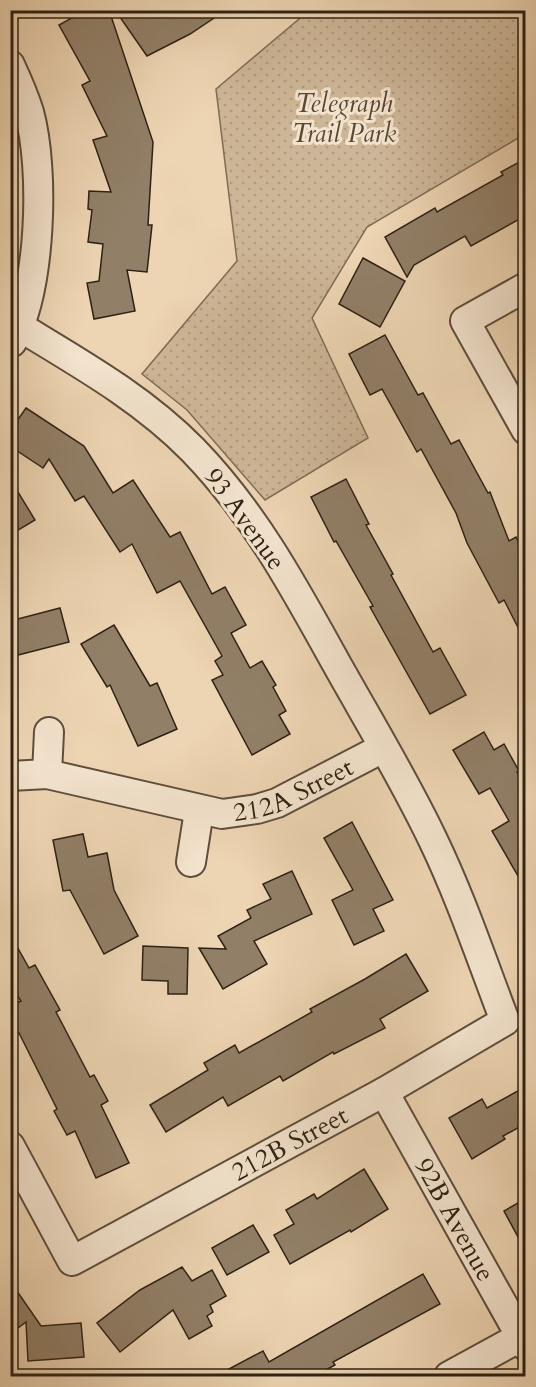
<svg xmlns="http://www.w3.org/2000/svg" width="536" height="1387" font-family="Cardo,serif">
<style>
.park{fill:url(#park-dots);stroke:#7e6c56;stroke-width:1.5}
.building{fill:#917f67;stroke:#2e2215;stroke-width:1.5}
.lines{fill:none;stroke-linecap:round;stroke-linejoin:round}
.minor-casing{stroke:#5e4e3c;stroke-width:32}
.minor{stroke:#f3e3cd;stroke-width:28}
.labels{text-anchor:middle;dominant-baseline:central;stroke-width:6;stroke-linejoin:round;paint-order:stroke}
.park-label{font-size:26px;font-style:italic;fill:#564736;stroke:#f3e3cd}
.street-label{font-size:26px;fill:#2e2215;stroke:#f3e3cd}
</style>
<defs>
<pattern id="park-dots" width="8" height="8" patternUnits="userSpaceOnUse" patternTransform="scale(1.5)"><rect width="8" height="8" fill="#cdb697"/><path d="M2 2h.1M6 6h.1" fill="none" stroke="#b09c81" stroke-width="1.8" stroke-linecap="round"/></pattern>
</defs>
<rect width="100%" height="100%" fill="#edd4b2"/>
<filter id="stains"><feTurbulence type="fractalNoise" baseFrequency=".00333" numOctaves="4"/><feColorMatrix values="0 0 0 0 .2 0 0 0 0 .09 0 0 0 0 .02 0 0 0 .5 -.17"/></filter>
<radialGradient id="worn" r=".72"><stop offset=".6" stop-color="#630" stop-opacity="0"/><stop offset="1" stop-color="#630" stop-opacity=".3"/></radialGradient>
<polygon class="park" points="298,11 525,11 525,134 367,227 312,318 368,438 265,500 187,410 142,374 237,261 216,89 299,19"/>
<g class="building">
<polygon points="86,10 109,10 153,142 148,225 152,225 147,272 127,270 135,311 94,319 87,283 99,281 103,244 88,242 92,210 88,209 89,191 111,192 93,140 107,136 82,85 90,81 59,25"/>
<polygon points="115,10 226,10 190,34 147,56"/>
<polygon points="525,159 525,216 471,246 465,236 414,265 407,277 385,237 435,208 437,212 503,175 501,172"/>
<polygon points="363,258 405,281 380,327 339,304"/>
<polygon points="385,335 418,395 423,393 451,444 459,440 488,493 490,492 509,541 516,537 525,556 525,641 504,600 499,603 467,543 456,513 421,449 417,452 382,389 370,395 349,354"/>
<polygon points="26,408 84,446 113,493 133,480 170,537 180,532 212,594 225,587 246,625 231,633 250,668 262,661 276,685 273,687 286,711 279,715 290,734 252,755 212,680 223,675 215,661 222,656 180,581 157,593 132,544 120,552 84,496 75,501 49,459 43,468 10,446 10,431"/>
<polygon points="10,479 35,520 10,535"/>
<polygon points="346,479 369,524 366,525 393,574 391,575 433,652 440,648 466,695 430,714 370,607 373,606 336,541 334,542 311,497"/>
<polygon points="60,608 69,642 18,655 10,621"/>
<polygon points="114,625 150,686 157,683 177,729 138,746 110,685 107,687 81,644"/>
<polygon points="484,732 494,750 504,744 519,771 517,772 525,786 525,888 492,831 509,821 490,788 479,794 453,750"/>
<polygon points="352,822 393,900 373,909 384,931 354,945 332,900 353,890 324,838"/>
<polygon points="83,834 88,857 107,853 114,890 138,936 104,954 70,890 63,891 53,840"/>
<polygon points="292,871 312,914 254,941 267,964 223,989 199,948 226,949 218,936 251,918 247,910 271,899 263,884"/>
<polygon points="10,934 29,968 35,965 60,1010 56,1012 90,1077 94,1075 108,1101 101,1105 129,1163 96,1178 75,1131 67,1135 54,1111 57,1109 19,1033 10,1038 10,1007 21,1001 10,984"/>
<polygon points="143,946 188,948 187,994 168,994 168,981 142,980"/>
<polygon points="406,954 428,991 380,1019 385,1028 334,1054 333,1052 283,1081 280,1076 228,1106 223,1097 166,1132 150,1105 208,1070 204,1063 235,1045 239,1053 312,1012 310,1009 365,979"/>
<polygon points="525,1087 525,1124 503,1136 505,1139 472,1159 449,1118 482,1099 487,1108"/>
<polygon points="364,1169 388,1209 351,1232 350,1230 290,1264 274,1235 294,1224 286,1210 314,1194 317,1199"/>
<polygon points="525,1199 525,1250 504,1211"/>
<polygon points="253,1225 269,1252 227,1275 212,1248"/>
<polygon points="182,1267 192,1281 212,1270 226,1296 210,1305 213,1312 207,1316 212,1326 189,1339 173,1310 120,1352 97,1323 140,1290"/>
<polygon points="423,1274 440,1304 333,1362 335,1365 313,1377 214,1377 263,1351 269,1362"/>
<polygon points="10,1281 41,1326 81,1323 84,1357 28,1361 26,1322 10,1334"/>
</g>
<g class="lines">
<g class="minor-casing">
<g id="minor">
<path d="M10,65C17,80 24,96 29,112C45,171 41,289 12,342"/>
<polyline points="526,287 465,321 526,430"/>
<polyline points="47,774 49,732"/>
<path id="s1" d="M10,776L47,774L222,814L257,809L277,803L383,748"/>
<polyline points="191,862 199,811"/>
<path id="s2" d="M384,1092L526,1346"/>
<path id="s3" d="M10,1146L72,1261L384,1092L505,1021C482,961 461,898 433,840C404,779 368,720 335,661C293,585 254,513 193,450C143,399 81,364 20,327"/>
<polyline points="449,1376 526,1334"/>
</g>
</g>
<use href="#minor" class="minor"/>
</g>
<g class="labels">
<g class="park-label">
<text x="344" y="103">Telegraph<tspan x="344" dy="30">Trail Park</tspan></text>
</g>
<g class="street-label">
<text transform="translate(245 519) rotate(54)">93 Avenue</text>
<text stroke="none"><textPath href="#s1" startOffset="292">212A Street</textPath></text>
<text stroke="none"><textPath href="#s3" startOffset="378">212B Street</textPath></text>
<text stroke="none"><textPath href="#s2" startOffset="146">92B Avenue</textPath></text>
</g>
</g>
<rect width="536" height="1387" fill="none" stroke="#edd4b2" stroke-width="36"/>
<rect x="12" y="12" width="512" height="1363" fill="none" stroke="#2e2215" stroke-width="3"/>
<rect x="18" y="18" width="500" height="1351" fill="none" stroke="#2e2215" stroke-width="1.5"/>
<rect width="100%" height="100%" filter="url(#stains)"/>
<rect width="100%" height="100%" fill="url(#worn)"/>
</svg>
